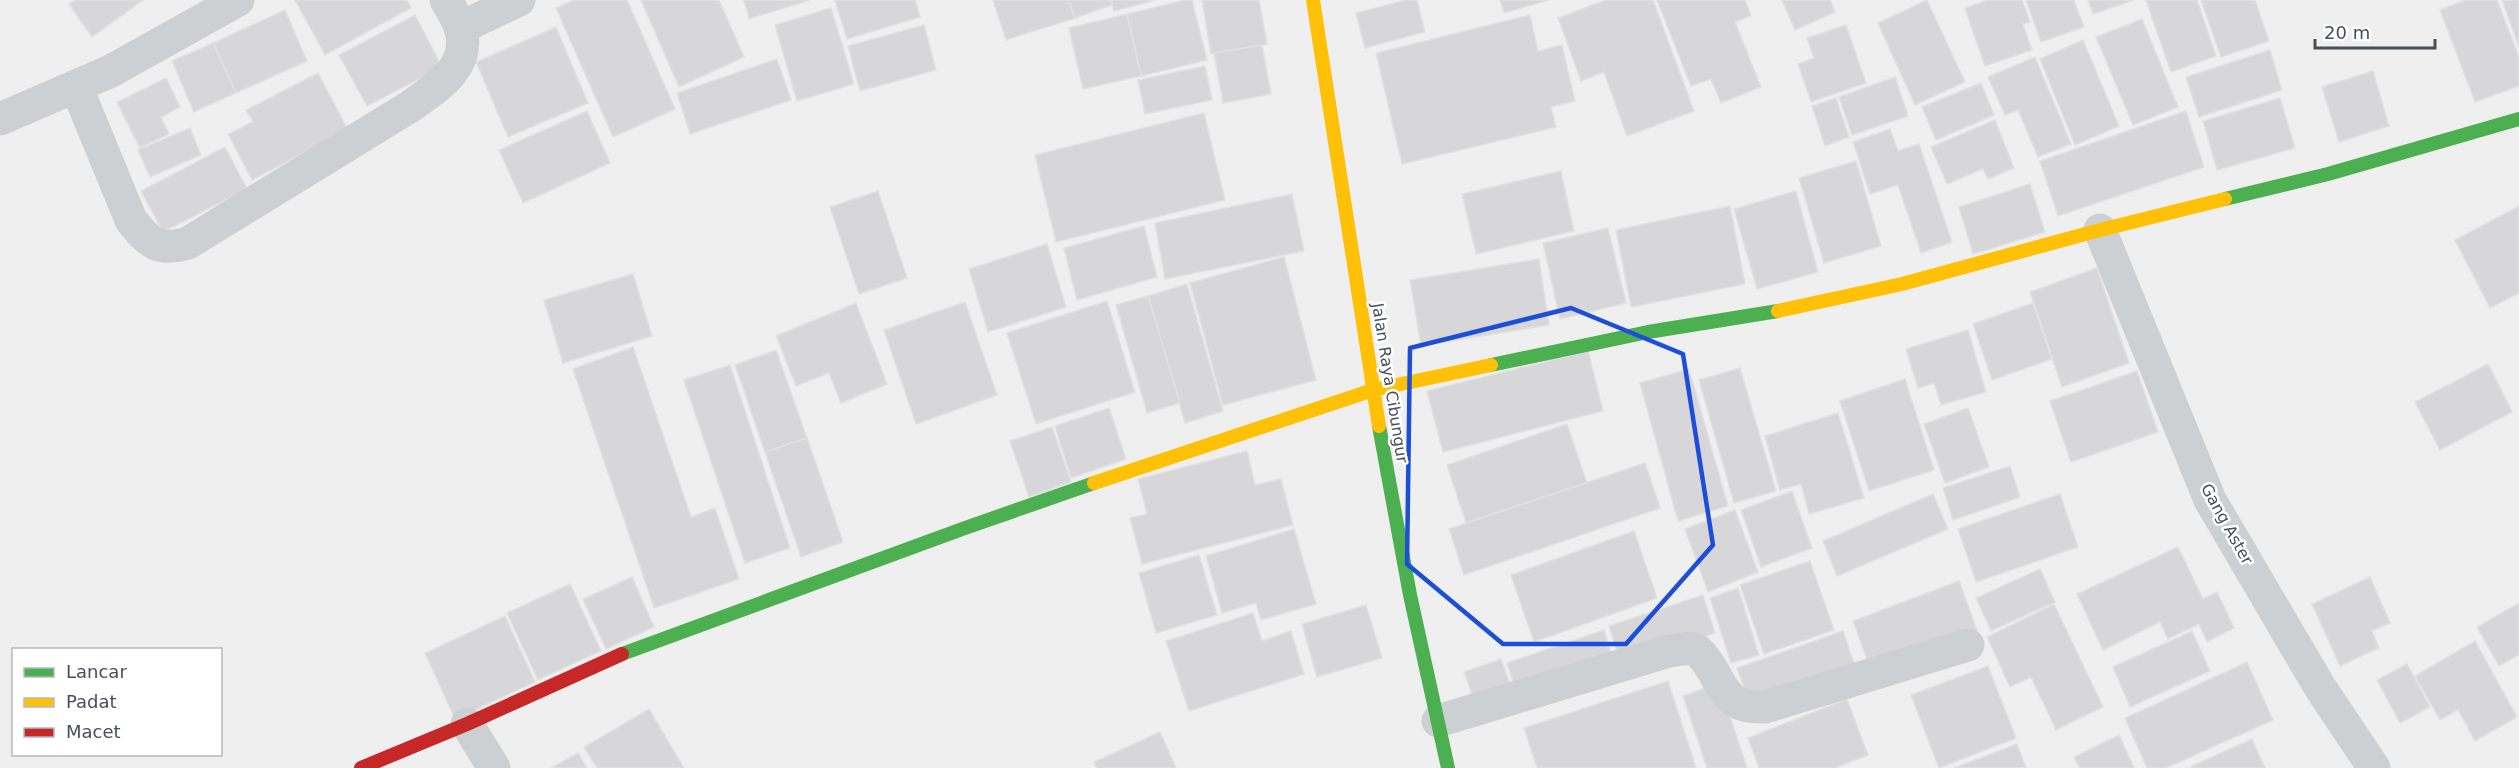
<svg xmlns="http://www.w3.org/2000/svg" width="2519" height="768" font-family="'DejaVu Sans',sans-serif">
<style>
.building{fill:#d7d7d9;stroke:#e1e1e2;stroke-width:1.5}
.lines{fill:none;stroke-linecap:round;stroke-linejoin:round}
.street{stroke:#cdd0d3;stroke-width:33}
.fast{stroke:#4caf50;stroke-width:14}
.slow{stroke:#ffc107;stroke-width:14}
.jam{stroke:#c62828;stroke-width:14}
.marked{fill:none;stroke:#1d4ed8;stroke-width:4.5;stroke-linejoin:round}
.labels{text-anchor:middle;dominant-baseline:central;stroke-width:5;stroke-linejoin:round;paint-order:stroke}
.street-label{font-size:16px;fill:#464f5c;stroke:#fff}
</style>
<rect width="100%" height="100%" fill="#f0efef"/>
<g class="building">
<polygon points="75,0 143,0 92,37 69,4"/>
<polygon points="295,0 407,0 411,8 325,55"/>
<polygon points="574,0 627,0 675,109 613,137 556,8"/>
<polygon points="641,0 719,0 744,57 679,87"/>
<polygon points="744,0 810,0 749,19"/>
<polygon points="835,0 915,0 920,17 847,39"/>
<polygon points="993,0 1069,0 1075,18 1006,40"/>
<polygon points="1069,0 1111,0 1112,5 1075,18"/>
<polygon points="1111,0 1156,0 1114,11"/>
<polygon points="1185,0 1192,0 1207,60 1141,76 1127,14"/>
<polygon points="1202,0 1259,0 1267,44 1211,54"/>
<polygon points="1406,0 1417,0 1425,32 1365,48 1356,13"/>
<polygon points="1500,0 1549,0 1504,13"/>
<polygon points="1606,0 1653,0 1694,111 1627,136 1604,72 1581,81 1558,18"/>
<polygon points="1657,0 1745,0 1751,16 1735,22 1761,87 1721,103 1711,79 1691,86"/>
<polygon points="1782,0 1830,0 1835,12 1795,30"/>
<polygon points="1927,0 1965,82 1915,105 1878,23"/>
<polygon points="1988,0 2022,0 2030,22 2023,24 2032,50 1985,66 1965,8"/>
<polygon points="2026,0 2074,0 2084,27 2041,42"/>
<polygon points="2088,0 2134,0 2093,14"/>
<polygon points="2146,0 2197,0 2216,56 2171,72"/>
<polygon points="2201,0 2255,0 2269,41 2221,57"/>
<polygon points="2465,0 2497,0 2519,57 2519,86 2475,102 2440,10"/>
<polygon points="2502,0 2519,0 2519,47"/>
<polygon points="831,8 854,84 797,101 775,25"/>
<polygon points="285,10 307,61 236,93 213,43"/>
<polygon points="1127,14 1141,76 1083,89 1069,28"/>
<polygon points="415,15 442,67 367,106 339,55"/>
<polygon points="1530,15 1538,51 1562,45 1575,101 1551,107 1556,127 1402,164 1376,53"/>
<polygon points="2142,19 2178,107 2133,125 2096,37"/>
<polygon points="924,25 936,70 860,91 848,46"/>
<polygon points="1846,25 1866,83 1811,102 1798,64 1814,58 1807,38"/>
<polygon points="556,27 588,103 508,137 476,62"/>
<polygon points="2083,40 2119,126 2075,145 2040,59"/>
<polygon points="213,43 236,93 194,112 172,61"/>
<polygon points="1262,45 1271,94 1223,103 1214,53"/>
<polygon points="2270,50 2282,90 2199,117 2186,77"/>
<polygon points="2035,57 2071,144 2038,157 2018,110 2005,115 1988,77"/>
<polygon points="777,59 791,100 690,134 677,93"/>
<polygon points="1205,66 1212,100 1145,114 1138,80"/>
<polygon points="2373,71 2389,126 2339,142 2322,87"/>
<polygon points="318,73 348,130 252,180 228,134 253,122 246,110"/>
<polygon points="1895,77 1908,116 1852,135 1839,97"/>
<polygon points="166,78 180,107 161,117 169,134 140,148 117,102"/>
<polygon points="1981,83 1994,115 1936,140 1922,107"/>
<polygon points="1836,98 1849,137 1825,146 1812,106"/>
<polygon points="2280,98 2295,148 2217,170 2203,121"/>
<polygon points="587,111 610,163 523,203 499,150"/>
<polygon points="2186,111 2204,167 2058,216 2040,161"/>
<polygon points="1204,113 1225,200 1056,242 1035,155"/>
<polygon points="1995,120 2014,168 1988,179 1983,169 1947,184 1931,147"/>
<polygon points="190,128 201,155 150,177 138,150"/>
<polygon points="1890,129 1898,151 1919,144 1952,242 1921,253 1898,185 1870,194 1853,142"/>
<polygon points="225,147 247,189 163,232 141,191"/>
<polygon points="1856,161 1881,246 1824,263 1799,178"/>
<polygon points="1561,171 1574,231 1476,254 1462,194"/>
<polygon points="2030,184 2045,232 1973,254 1959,207"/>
<polygon points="878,191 907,278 859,294 830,207"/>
<polygon points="1796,191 1818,272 1757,289 1734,209"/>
<polygon points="1292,194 1304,251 1165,279 1155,223"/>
<polygon points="1730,206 1745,284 1631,307 1616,230"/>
<polygon points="2519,206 2519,293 2490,308 2455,240"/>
<polygon points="1144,226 1157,277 1077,300 1064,248"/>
<polygon points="1608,228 1626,303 1560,319 1543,243"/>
<polygon points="1047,244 1066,307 988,332 969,269"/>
<polygon points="1284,257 1316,380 1223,405 1190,283"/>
<polygon points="1539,259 1549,325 1421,346 1410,280"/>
<polygon points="2097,268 2129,363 2062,387 2030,292"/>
<polygon points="633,274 652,336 563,363 544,300"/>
<polygon points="1187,284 1223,411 1185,423 1148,296"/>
<polygon points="1148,296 1180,403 1147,413 1116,305"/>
<polygon points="1107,301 1135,392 1036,424 1007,333"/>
<polygon points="965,302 997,395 916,424 884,330"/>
<polygon points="856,303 887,384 841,403 829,373 796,386 776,336"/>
<polygon points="2033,303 2052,359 1992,380 1973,324"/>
<polygon points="1968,330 1986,392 1941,405 1934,383 1918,388 1906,349"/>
<polygon points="633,347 691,517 715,508 739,579 654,608 573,369"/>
<polygon points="776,350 807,438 765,452 735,365"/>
<polygon points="1588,351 1603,411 1443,452 1427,391"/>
<polygon points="2488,364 2512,412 2440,450 2415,402"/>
<polygon points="730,365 790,548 745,563 684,380"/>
<polygon points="1740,368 1776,491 1734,503 1699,380"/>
<polygon points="1689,369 1728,506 1678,521 1640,383"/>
<polygon points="2137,371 2158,432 2071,462 2050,401"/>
<polygon points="1905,379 1934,470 1869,491 1840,401"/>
<polygon points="1109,408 1126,459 1071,478 1055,426"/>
<polygon points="1968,408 1989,467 1945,483 1924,424"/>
<polygon points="1838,413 1864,498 1809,514 1801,484 1780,490 1765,436"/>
<polygon points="1567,424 1587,483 1466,523 1447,465"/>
<polygon points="1052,427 1071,482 1029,497 1010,441"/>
<polygon points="807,438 843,542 801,557 765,452"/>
<polygon points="1247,451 1255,485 1281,479 1293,525 1142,564 1130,518 1147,514 1138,479"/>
<polygon points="1645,463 1660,508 1464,575 1449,529"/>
<polygon points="2010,466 2020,497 1953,520 1943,488"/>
<polygon points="1792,491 1812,548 1761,567 1741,510"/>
<polygon points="1933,494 1948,529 1837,576 1823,541"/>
<polygon points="2060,494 2078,547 1976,582 1958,529"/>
<polygon points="1735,510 1758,572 1708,592 1685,529"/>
<polygon points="1294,529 1316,604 1261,620 1256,603 1222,613 1206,556"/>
<polygon points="1634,531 1657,598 1534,642 1511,575"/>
<polygon points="2178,547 2203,599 2217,592 2234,628 2207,642 2199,624 2168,639 2160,622 2103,650 2077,594"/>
<polygon points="1199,555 1217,615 1156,633 1139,573"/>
<polygon points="1810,561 1834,630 1764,654 1740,585"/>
<polygon points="2040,569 2055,602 1991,631 1976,598"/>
<polygon points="632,577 654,627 606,649 583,599"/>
<polygon points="2370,577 2390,623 2372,631 2379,648 2340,666 2312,604"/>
<polygon points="1959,581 1978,633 1872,673 1853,621"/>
<polygon points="570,584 601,651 538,680 507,613"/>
<polygon points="1738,588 1759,655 1731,663 1710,598"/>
<polygon points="1703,595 1715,633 1621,664 1609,626"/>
<polygon points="2519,603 2519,655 2499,666 2477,627"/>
<polygon points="2054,604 2103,707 2056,730 2031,677 2010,687 1987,637"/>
<polygon points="1366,605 1382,658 1317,677 1302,624"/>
<polygon points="1253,613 1262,641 1291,631 1304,674 1189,711 1166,641"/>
<polygon points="505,616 535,682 455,719 425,653"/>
<polygon points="1604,630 1614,664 1518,697 1507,663"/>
<polygon points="1843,631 1856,669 1751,706 1737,668"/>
<polygon points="2192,631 2210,671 2130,707 2113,667"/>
<polygon points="2475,641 2517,717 2475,741 2458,710 2440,720 2415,676"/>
<polygon points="1501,659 1514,695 1477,708 1464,672"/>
<polygon points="2247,662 2273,720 2166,768 2147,768 2125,718"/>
<polygon points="2407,664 2430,707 2400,723 2377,680"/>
<polygon points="1988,666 2016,738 1939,768 1911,695"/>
<polygon points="1668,681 1696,768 1537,768 1524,728"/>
<polygon points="1719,683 1747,768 1707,768 1683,696"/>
<polygon points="1847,699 1868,755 1835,768 1759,768 1748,738"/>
<polygon points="649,709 684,768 597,768 584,747"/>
<polygon points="1160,732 1176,768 1097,768 1094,762"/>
<polygon points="2119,735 2134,768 2080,768 2074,757"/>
<polygon points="2252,739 2265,768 2192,768 2192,766"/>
<polygon points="2017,744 2026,768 1954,768"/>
<polygon points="578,753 587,768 551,768"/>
</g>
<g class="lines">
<g class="street">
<polyline points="460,28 519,0"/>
<path d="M76,86L131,220C149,243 159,252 188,243L411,106C437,87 471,67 461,30C458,19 451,9 446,0"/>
<polyline points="0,119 111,71 238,0"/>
<polyline points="2100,230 2210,500 2321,689 2374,768"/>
<path d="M1438,721L1669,651L1690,648L1697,650C1725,676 1716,709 1765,707L1968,645"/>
<polyline points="467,724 494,768"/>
</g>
<g class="fast">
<polyline points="2225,199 2328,174 2519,119"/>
<polyline points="1491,365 1648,332 1778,311"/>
<polyline points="1379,426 1410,595 1448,768"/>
<polyline points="622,654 965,528 1094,483"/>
</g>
<g class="slow">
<polyline points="1313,0 1379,426"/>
<polyline points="1778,311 1902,284 2100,230 2225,199"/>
<polyline points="1094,483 1373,390 1491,365"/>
</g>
<polyline class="jam" points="361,768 467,724 622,654"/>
</g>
<path class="marked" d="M1571,308L1683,354L1713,545L1626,644H1503L1407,564L1410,348Z"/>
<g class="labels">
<g class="street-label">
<text transform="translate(1390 383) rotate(81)">Jalan Raya Cibungur</text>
<text transform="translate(2227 524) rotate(61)">Gang Aster</text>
</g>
</g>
<rect x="12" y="648" width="210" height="108" fill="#ffffff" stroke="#b5b9be" stroke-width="1.5"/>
<rect x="24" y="668" width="30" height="9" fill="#4caf50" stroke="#b5b9be" stroke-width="1.5"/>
<text x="66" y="678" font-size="18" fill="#464f5c">Lancar</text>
<rect x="24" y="698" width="30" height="9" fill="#ffc107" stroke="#b5b9be" stroke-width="1.5"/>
<text x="66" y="708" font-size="18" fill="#464f5c">Padat</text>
<rect x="24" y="728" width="30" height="9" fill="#c62828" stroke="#b5b9be" stroke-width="1.5"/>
<text x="66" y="738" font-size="18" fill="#464f5c">Macet</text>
<path d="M2315 39v9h120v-9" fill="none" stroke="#464f5c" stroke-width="3"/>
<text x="2324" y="39" font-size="18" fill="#464f5c" stroke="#ffffff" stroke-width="4.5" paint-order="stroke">20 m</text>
</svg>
